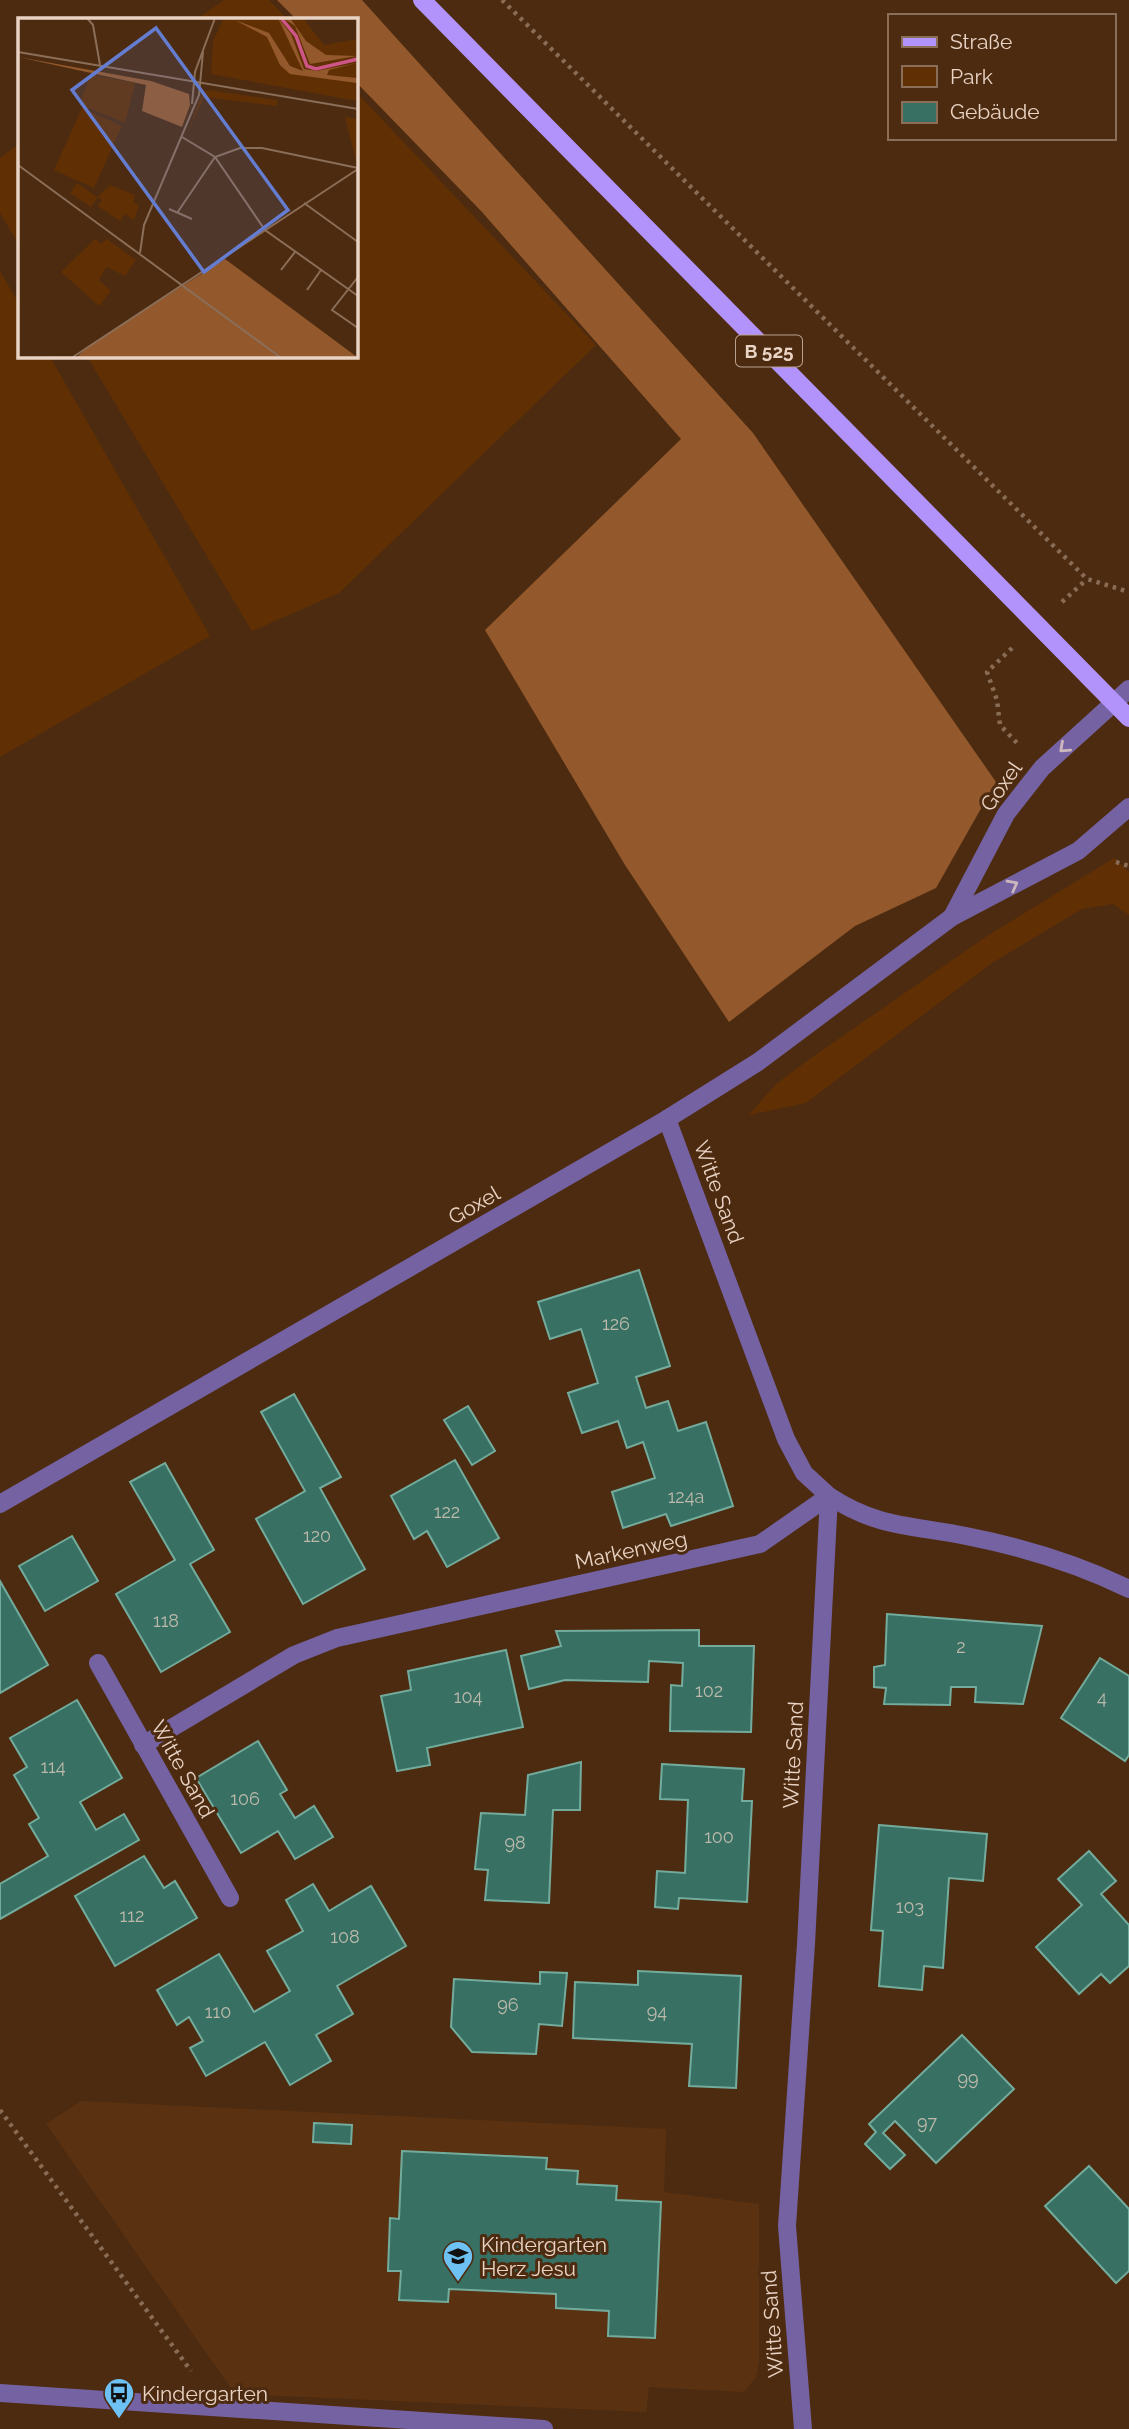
<svg xmlns="http://www.w3.org/2000/svg" width="1129" height="2429" font-family="Raleway,sans-serif">
<style>
.built{fill:#5a3211}
.green{fill:#603004}
.forest{fill:#93592c}
.building{fill:#387163;stroke:#73ac9d;stroke-width:2}
.lines{fill:none;stroke-linecap:round;stroke-linejoin:round}
.path{stroke:#896c55;stroke-width:4.5;stroke-dasharray:3.5 5;stroke-linecap:butt}
.minor{stroke:#7562a2;stroke-width:18}
.major{stroke:#b292fb;stroke-width:18}
.oneway{stroke:#ccb7bc}
.labels{text-anchor:middle;dominant-baseline:central;stroke-width:6;stroke-linejoin:round;paint-order:stroke}
.number-label{font-size:18px;fill:#bdbaac}
.shield{fill:#4d2b10;stroke:#baa18e;stroke-width:2}
.shield-label{font-size:19px;font-weight:bold;fill:#e9d3c4}
.street-label{font-size:21px;fill:#e9d3c4;stroke:#4d2b10}
.poi-label{font-size:21px;fill:#e9d3c4;stroke:#4d2b10;text-anchor:start}
.inset-river{fill:none;stroke:#ce5588;stroke-width:3.5}
.inset-road{fill:none;stroke:#8b6e58;stroke-width:2}
.view{fill:#647dd1;fill-opacity:0.15;stroke:#647dd1;stroke-width:3.5}
.inset-edge{fill:none;stroke:#e9d3c4;stroke-width:3.5}
</style>
<rect width="100%" height="100%" fill="#4d2b10"/>
<polygon class="built" points="81,2101 666,2129 664,2192 759,2204 759,2362 756,2377 744,2392 649,2387 646,2412 235,2394 46,2124"/>
<g class="green">
<polygon points="224,0 269,0 287,19 197,19"/>
<polygon points="355,91 596,345 339,593 252,631 86,355 355,355"/>
<polygon points="19,144 19,245 0,213 0,158"/>
<polygon points="0,271 19,304 19,355 49,355 210,636 0,757"/>
<polygon points="1114,858 1129,872 1129,915 1113,904 1082,909 992,963 806,1103 749,1115 776,1084 811,1058 987,936"/>
</g>
<polygon class="forest" points="277,0 362,0 753,433 996,782 936,888 855,926 729,1022 625,865 485,630 681,439 482,212 355,81 355,19 296,19"/>
<g class="building">
<polygon points="639,1270 670,1366 636,1377 646,1408 668,1401 678,1431 706,1422 733,1506 671,1526 666,1514 623,1528 612,1492 655,1478 643,1442 627,1448 618,1421 582,1433 568,1393 598,1383 581,1329 550,1339 538,1302"/>
<polygon points="294,1394 341,1477 320,1488 365,1569 303,1604 256,1519 305,1491 261,1412"/>
<polygon points="468,1406 495,1451 472,1465 444,1420"/>
<polygon points="455,1460 499,1538 447,1567 427,1531 414,1539 391,1496"/>
<polygon points="165,1463 214,1550 190,1564 230,1632 161,1672 116,1594 175,1560 130,1482"/>
<polygon points="72,1536 98,1581 45,1611 19,1566"/>
<polygon points="0,1581 48,1665 0,1693"/>
<polygon points="887,1614 1042,1626 1023,1704 975,1702 976,1687 951,1687 950,1705 884,1704 886,1688 874,1687 874,1667 885,1665"/>
<polygon points="699,1630 699,1646 754,1646 751,1732 670,1731 671,1685 682,1686 683,1663 649,1661 648,1682 565,1680 529,1689 521,1656 561,1646 556,1631"/>
<polygon points="506,1650 523,1727 427,1748 430,1765 397,1771 381,1696 411,1690 408,1671"/>
<polygon points="1100,1658 1129,1676 1129,1755 1125,1761 1061,1718"/>
<polygon points="77,1700 122,1778 80,1802 96,1830 124,1814 139,1840 0,1919 0,1884 48,1856 29,1824 39,1818 14,1775 27,1767 10,1738"/>
<polygon points="258,1741 287,1790 280,1794 295,1818 314,1806 333,1837 295,1859 278,1831 241,1853 196,1778"/>
<polygon points="581,1762 580,1810 553,1810 549,1903 485,1900 488,1870 475,1869 481,1813 525,1815 528,1775"/>
<polygon points="662,1764 744,1769 742,1801 752,1801 747,1902 679,1898 678,1909 655,1907 657,1871 685,1873 688,1800 660,1799"/>
<polygon points="879,1825 987,1834 983,1881 949,1878 943,1968 924,1966 922,1990 879,1986 883,1931 871,1930"/>
<polygon points="1089,1851 1116,1881 1101,1894 1129,1925 1129,1966 1110,1983 1101,1974 1079,1994 1036,1947 1082,1905 1058,1879"/>
<polygon points="144,1856 164,1888 175,1881 197,1918 115,1966 75,1896"/>
<polygon points="313,1884 329,1911 371,1886 406,1946 337,1986 353,2014 316,2035 331,2061 290,2085 265,2042 206,2076 190,2048 203,2041 189,2017 177,2025 157,1990 219,1954 254,2012 290,1991 267,1951 303,1931 286,1900"/>
<polygon points="638,1971 741,1976 736,2088 689,2086 692,2044 573,2038 575,1982 638,1985"/>
<polygon points="540,1972 567,1973 562,2026 539,2024 536,2054 472,2052 451,2027 454,1979 540,1984"/>
<polygon points="962,2035 1014,2089 936,2163 895,2121 883,2133 905,2155 890,2169 865,2144 876,2132 869,2124"/>
<polygon points="314,2123 352,2125 351,2144 313,2142"/>
<polygon points="402,2151 547,2158 546,2169 578,2171 577,2184 617,2186 616,2200 661,2202 655,2338 608,2336 609,2311 556,2308 556,2294 449,2289 448,2302 399,2300 401,2271 388,2271 390,2218 399,2219"/>
<polygon points="1089,2166 1129,2209 1129,2271 1116,2283 1045,2206"/>
</g>
<g class="lines">
<g class="path">
<polyline points="502,0 1087,579 1129,592"/>
<polyline points="1062,602 1087,579"/>
<polyline points="1012,648 987,672 997,700 1000,725 1017,743"/>
<polyline points="1116,862 1129,866"/>
<polyline points="0,2110 191,2371"/>
</g>
<g class="minor">
<polyline points="952,917 1006,814 1042,768 1129,689"/>
<polyline points="667,1119 786,1439 804,1473 829,1496 806,1944 787,2226 803,2429"/>
<polyline points="0,1504 667,1119 758,1062 952,917 1078,851 1129,807"/>
<polyline points="98,1663 230,1898"/>
<path d="M143,1745L294,1655L337,1638L760,1544L829,1496C878,1528 911,1525 966,1536C1022,1547 1078,1564 1129,1589"/>
<polyline points="0,2393 544,2429"/>
</g>
<polyline class="major" points="422,0 1129,718"/>
</g>
<defs><path id="oneway-chevron" d="M-2-3.5L2.5 0L-2 3.5" fill="none" stroke-width="1.6" stroke-linecap="round" stroke-linejoin="round" transform="scale(1.75)"/></defs>
<g class="oneway">
<use href="#oneway-chevron" transform="translate(1064 748) rotate(138)"/>
<use href="#oneway-chevron" transform="translate(1013 885) rotate(-28)"/>
</g>
<defs>
<g id="school-pin" transform="scale(1.575)"><path d="M0 17L-7.5 6A9.5 9.5 0 1 1 7.5 6Z" fill="#6ec2f3" stroke="#4d2b10"/><path d="M0-5L7-2L0 1L-7-2ZM-4 1L0 2.5L4 1V4Q0 6-4 4Z" fill="#111"/></g>
<g id="bus-pin" transform="scale(1.575)"><path d="M0 17L-7.5 6A9.5 9.5 0 1 1 7.5 6Z" fill="#6ec2f3" stroke="#4d2b10"/><path d="M-5-6H5V4H4V6H2V4H-2V6H-4V4H-5ZM-3.5-4V0h7V-4ZM-3.5 1.2v1.5H-2V1.2ZM2 1.2v1.5H3.5V1.2Z" fill="#111"/></g>
</defs>
<g fill-rule="evenodd">
<use href="#school-pin" x="458" y="2256"/>
<use href="#bus-pin" x="119" y="2393"/>
</g>
<g class="labels">
<g class="number-label">
<text x="616" y="1323">126</text>
<text x="686" y="1496">124a</text>
<text x="447" y="1511">122</text>
<text x="317" y="1535">120</text>
<text x="166" y="1620">118</text>
<text x="961" y="1646">2</text>
<text x="709" y="1690">102</text>
<text x="468" y="1696">104</text>
<text x="1102" y="1697">4</text>
<text x="53" y="1766">114</text>
<text x="245" y="1798">106</text>
<text x="719" y="1836">100</text>
<text x="515" y="1842">98</text>
<text x="910" y="1906">103</text>
<text x="132" y="1915">112</text>
<text x="345" y="1936">108</text>
<text x="508" y="2004">96</text>
<text x="218" y="2011">110</text>
<text x="657" y="2011">94</text>
<text x="968" y="2078">99</text>
<text x="927" y="2122">97</text>
</g>
<rect class="shield" x="736" y="335.5" width="66" height="31" rx="5"/>
<g class="shield-label">
<text x="769" y="351">B 525</text>
</g>
<g class="street-label">
<text transform="translate(1001 786) rotate(-55)">Goxel</text>
<text transform="translate(719 1192) rotate(70)">Witte Sand</text>
<text transform="translate(474 1205) rotate(-30)">Goxel</text>
<text transform="translate(631 1550) rotate(-12)">Markenweg</text>
<text transform="translate(793 1755) rotate(-87)">Witte Sand</text>
<text transform="translate(183 1769) rotate(61)">Witte Sand</text>
<text transform="translate(772 2324) rotate(-94)">Witte Sand</text>
</g>
<g class="poi-label">
<text x="481" y="2244">Kindergarten<tspan x="481" dy="24">Herz Jesu</tspan></text>
<text x="142" y="2393">Kindergarten</text>
</g>
</g>
<g transform="translate(18 18)">
<rect width="340" height="340" fill="#4d2b10"/>
<path d="M206,0H285L306,27L339,21V83L193,56L195,23ZM73,57L117,65L107,105L61,86ZM191,72L259,82V88L186,79L170,114L184,75ZM64,90L104,108L76,170L36,152ZM327,99L339,101V143H338ZM59,165L79,179L92,167L117,177L115,184L121,187L116,202L107,196L102,203L80,188L84,182L80,179L73,189L52,175ZM77,221L83,226L89,221L118,242L107,258L88,249L81,262L93,273L81,288L43,254Z" fill="#603004"/>
<path d="M260,0L273,16L286,51L299,53L339,45L311,52L309,57L339,60V65L272,56L262,47L249,19L217,2L251,15L272,48L285,53ZM265,0H272L288,23L308,37L339,38L292,46L277,8ZM0,39L133,63L171,76L172,87L164,109L124,93L128,67ZM207,241L339,339H59L70,328Z" fill="#93592c"/>
<path class="inset-river" d="M263,0L278,18L289,48L298,51L340,41"/>
<path class="inset-road" d="M69,0L75,7L82,47M0,34L340,91M174,86L177,54L197,0M164,119L197,139L247,212L340,278M0,147L262,339M286,185L340,224M151,191L174,201M159,195L197,139L222,130H244L340,150M122,235L126,207L181,77L185,34M263,252L277,234M340,259L314,292L340,310M289,272L303,252M55,339L340,151"/>
<path class="view" d="M138,10L270,192L186,254L54,72Z"/>
<rect width="340" height="340" class="inset-edge"/>
</g>
<rect x="888" y="14" width="228" height="126" fill="#4d2b10" stroke="#8b6e58" stroke-width="2"/>
<rect x="902" y="37" width="35" height="10" fill="#b292fb" stroke="#8b6e58" stroke-width="2"/>
<text x="950" y="49" font-size="21" fill="#e9d3c4">Straße</text>
<rect x="902" y="66" width="35" height="21" fill="#603004" stroke="#8b6e58" stroke-width="2"/>
<text x="950" y="84" font-size="21" fill="#e9d3c4">Park</text>
<rect x="902" y="102" width="35" height="21" fill="#387163" stroke="#8b6e58" stroke-width="2"/>
<text x="950" y="119" font-size="21" fill="#e9d3c4">Gebäude</text>
</svg>
